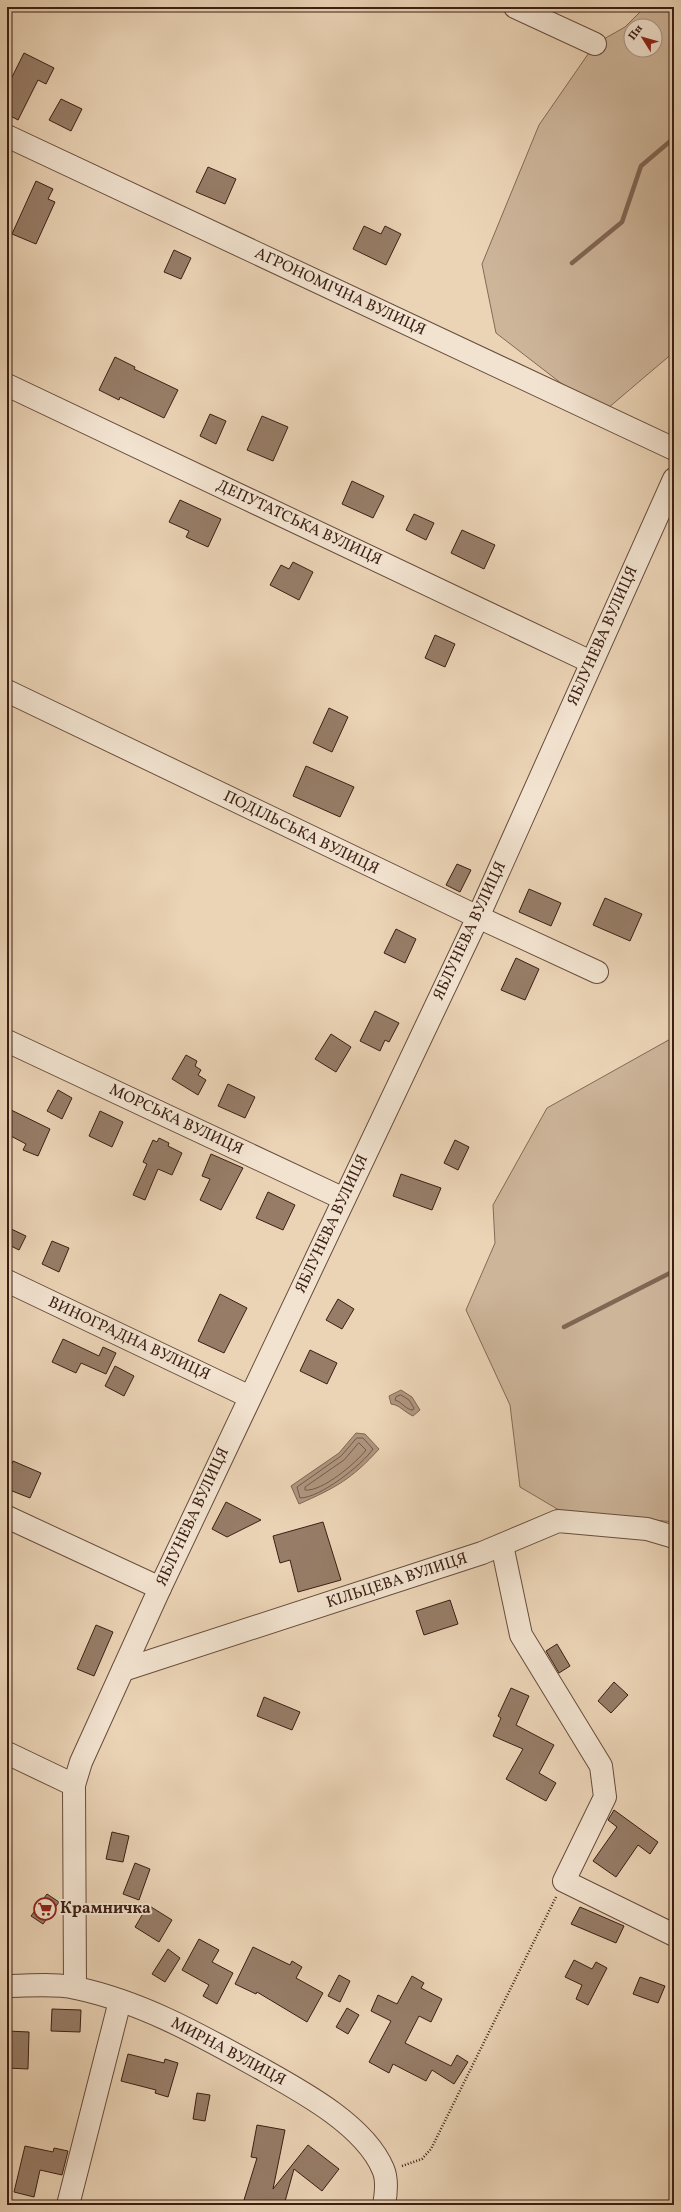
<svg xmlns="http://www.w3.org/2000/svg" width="681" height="2212" font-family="Vollkorn,serif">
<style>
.green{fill:#cdb59a;stroke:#846a57;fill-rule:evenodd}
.water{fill:#af967f;stroke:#816654}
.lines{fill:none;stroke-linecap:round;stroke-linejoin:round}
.shore{stroke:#755a4a;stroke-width:1}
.stream{stroke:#816654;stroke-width:4.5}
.building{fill:#977d68;stroke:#3b1f14}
.minor-casing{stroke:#674c3c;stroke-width:24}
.path{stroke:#3b1f14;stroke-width:2.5;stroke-dasharray:1 2;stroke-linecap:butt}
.minor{stroke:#f2e3d0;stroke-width:22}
.labels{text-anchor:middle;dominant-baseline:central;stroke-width:4;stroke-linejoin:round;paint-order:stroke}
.street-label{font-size:16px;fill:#3b1f14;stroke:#f2e3d0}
.poi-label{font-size:16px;font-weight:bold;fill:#3b1f14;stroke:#f2e3d0;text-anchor:start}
</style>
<rect width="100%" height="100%" fill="#ebd4b6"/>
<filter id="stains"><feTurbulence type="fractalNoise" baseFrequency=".005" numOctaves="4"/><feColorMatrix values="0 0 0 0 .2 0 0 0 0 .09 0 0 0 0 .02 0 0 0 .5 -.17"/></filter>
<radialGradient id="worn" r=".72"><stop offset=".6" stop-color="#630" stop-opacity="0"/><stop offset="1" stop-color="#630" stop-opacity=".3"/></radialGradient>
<g class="green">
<path d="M645,7H674V352L601,414L496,333L482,264L539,125L595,44L625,27ZM631,26H655V50H631Z"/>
<polygon points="674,1037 674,1522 559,1510 520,1487 510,1405 466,1310 495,1243 493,1205 547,1108"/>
</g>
<g class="water">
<path d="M401,1390L412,1397L420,1410L413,1416C404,1412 400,1405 391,1404L389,1396Z"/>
<path d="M356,1433L365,1434L379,1449C352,1479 335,1488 299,1504L291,1486L339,1453Z"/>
</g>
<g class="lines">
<g class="shore">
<path d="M401,1395L409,1400L414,1408L413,1410C406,1410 402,1402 395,1400L396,1397Z"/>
<path d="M357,1438H363L373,1449C362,1465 320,1498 300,1498L297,1487L341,1456Z"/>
<path d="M359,1443L366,1450C356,1463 322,1492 305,1490V1487L344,1460Z"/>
</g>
<g class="stream">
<polyline points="572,263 622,222 641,166 674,138"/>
<polyline points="564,1327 674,1271"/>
</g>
</g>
<g class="building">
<polygon points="24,53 54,68 46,84 38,80 18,120 7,114 7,87"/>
<polygon points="61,99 82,109 71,131 49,120"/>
<polygon points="208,167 236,179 225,204 196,192"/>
<polygon points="36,181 53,189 48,199 55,202 36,244 12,234"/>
<polygon points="364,226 381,234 385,226 401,234 386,265 353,249"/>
<polygon points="174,250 191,258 181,279 164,272"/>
<polygon points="115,357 135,367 134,369 178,390 164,418 120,397 119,400 99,390"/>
<polygon points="210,414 226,421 216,444 200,436"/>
<polygon points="262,416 288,427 273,461 247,450"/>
<polygon points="352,481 384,496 373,518 342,504"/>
<polygon points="180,500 221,519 208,547 186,537 189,531 169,522"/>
<polygon points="414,514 434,523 426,540 406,530"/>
<polygon points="462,530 495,545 484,569 451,553"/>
<polygon points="293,562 313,572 299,600 270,585 281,565 289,569"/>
<polygon points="435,635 455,644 445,667 425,658"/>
<polygon points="329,708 348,717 332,752 313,743"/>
<polygon points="306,766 354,787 340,817 293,796"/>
<polygon points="457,864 471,870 460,892 446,885"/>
<polygon points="529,889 561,903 551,926 519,912"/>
<polygon points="605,898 642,914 630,941 593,925"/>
<polygon points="396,929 416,939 405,963 384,953"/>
<polygon points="516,958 539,969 525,1000 501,990"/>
<polygon points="375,1011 399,1023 389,1042 385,1040 380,1051 360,1041"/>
<polygon points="331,1034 351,1047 336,1072 315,1059"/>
<polygon points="186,1055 197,1061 195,1066 201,1070 198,1075 206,1080 198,1095 172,1079"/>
<polygon points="228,1084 255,1097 245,1118 218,1106"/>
<polygon points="58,1090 72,1098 62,1119 47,1111"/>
<polygon points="7,1108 50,1129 38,1156 23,1150 26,1144 7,1134"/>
<polygon points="100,1111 123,1122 112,1147 89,1136"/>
<polygon points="159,1138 169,1143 168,1146 182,1153 172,1175 158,1169 145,1200 133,1195 147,1164 143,1162 153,1140 157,1142"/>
<polygon points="455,1140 469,1147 458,1170 444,1163"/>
<polygon points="211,1154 243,1168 221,1210 200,1200 210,1179 202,1176"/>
<polygon points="401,1174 441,1188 432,1210 393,1196"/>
<polygon points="268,1192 295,1205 283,1230 256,1218"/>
<polygon points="7,1227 26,1236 19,1250 7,1244"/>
<polygon points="52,1241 69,1248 59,1272 42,1264"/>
<polygon points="220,1294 247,1308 224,1353 198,1341"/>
<polygon points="338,1299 354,1309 342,1329 326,1320"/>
<polygon points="63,1339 99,1356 103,1347 116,1353 106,1374 81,1363 76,1373 52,1362"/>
<polygon points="310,1350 337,1363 327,1384 300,1371"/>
<polygon points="115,1366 134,1376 124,1396 105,1386"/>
<polygon points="13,1461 41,1473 30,1498 7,1489 7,1475"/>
<polygon points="226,1502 261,1520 227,1537 212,1529"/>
<polygon points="323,1522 341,1580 298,1592 290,1560 280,1563 273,1536"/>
<polygon points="450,1600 458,1624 424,1635 416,1611"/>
<polygon points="96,1625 113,1632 94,1676 77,1669"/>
<polygon points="557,1644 570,1666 559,1673 546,1651"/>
<polygon points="614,1682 628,1695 611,1713 598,1701"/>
<polygon points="511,1688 529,1696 516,1725 554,1745 539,1773 556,1783 546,1801 506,1779 523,1749 493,1736 501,1718 498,1716"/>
<polygon points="264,1697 300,1712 292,1730 257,1716"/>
<polygon points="614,1810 658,1842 650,1854 638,1845 616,1877 593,1861 617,1827 608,1820"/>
<polygon points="112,1832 129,1836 123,1862 106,1859"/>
<polygon points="135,1863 150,1869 139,1900 123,1894"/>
<polygon points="47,1894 59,1902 43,1924 31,1916"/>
<polygon points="148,1905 172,1920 159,1942 135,1927"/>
<polygon points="580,1907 624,1926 616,1943 571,1924"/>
<polygon points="199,1939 219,1950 212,1962 233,1973 217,2004 203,1996 209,1985 182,1970"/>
<polygon points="253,1947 290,1965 292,1961 302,1967 296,1978 323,1993 307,2022 257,1992 256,1994 235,1984"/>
<polygon points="168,1949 180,1958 165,1982 152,1974"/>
<polygon points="574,1960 592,1969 596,1962 607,1968 588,2005 576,1999 582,1985 565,1977"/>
<polygon points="339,1975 350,1981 340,2002 328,1996"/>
<polygon points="412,1976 424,1983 421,1988 442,1999 431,2022 419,2016 405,2043 451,2066 457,2055 468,2062 454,2084 432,2070 426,2081 393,2064 389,2073 369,2062 391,2021 371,2011 378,1995 397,2004"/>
<polygon points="640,1977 665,1986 658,2003 633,1994"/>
<polygon points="347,2008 359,2015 348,2034 336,2027"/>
<polygon points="52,2009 81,2010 80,2032 51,2031"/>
<polygon points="7,2031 29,2032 28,2069 7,2068"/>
<polygon points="128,2054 164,2063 165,2059 178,2063 168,2097 155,2093 156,2090 121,2081"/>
<polygon points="197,2093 210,2095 205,2121 193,2119"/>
<polygon points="257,2125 285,2130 273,2189 308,2145 339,2169 322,2191 294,2169 284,2205 261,2205 244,2200 257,2158 251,2157"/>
<polygon points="25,2146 53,2152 54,2148 68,2151 62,2175 40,2170 34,2197 14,2192"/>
</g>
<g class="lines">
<g class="minor-casing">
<g id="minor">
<polyline points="515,7 595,44"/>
<polyline points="7,136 674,449"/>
<polyline points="7,385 591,662"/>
<polyline points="7,691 478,917 597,972"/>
<polyline points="7,1041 344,1199"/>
<polyline points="7,1281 250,1397"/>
<polyline points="7,1517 160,1588"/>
<polyline points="502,1545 521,1635 601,1766 605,1797 564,1881 674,1935"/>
<polyline points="123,1670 482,1553 558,1521 647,1529 674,1537"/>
<polyline points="7,1753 74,1785"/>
<path d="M7,1986C28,1986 56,1983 76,1988C142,2002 200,2035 258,2067C299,2090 364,2124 383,2169C388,2180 386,2194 384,2205"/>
<polyline points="75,1987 74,1785 81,1762 160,1588 478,917 674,479"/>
<polyline points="68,2205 120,2001"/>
</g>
</g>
<polyline class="path" points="402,2166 422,2159 431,2149 556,1897"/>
<use href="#minor" class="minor"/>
</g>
<defs>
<g id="supermarket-ring" transform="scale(1.15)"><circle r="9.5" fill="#f2e3d0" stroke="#8f2418" stroke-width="1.5"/><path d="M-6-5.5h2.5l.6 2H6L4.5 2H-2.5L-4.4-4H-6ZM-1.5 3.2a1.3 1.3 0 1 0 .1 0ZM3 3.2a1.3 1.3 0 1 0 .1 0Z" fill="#8f2418"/></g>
</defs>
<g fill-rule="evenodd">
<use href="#supermarket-ring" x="45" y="1909"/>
</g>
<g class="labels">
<g class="street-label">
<text transform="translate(340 292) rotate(25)">АГРОНОМІЧНА ВУЛИЦЯ</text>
<text transform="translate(299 523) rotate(25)">ДЕПУТАТСЬКА ВУЛИЦЯ</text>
<text transform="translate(603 636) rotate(-66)">ЯБЛУНЕВА ВУЛИЦЯ</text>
<text transform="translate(301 833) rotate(26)">ПОДІЛЬСЬКА ВУЛИЦЯ</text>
<text transform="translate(470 931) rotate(-65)">ЯБЛУНЕВА ВУЛИЦЯ</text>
<text transform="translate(176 1120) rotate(25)">МОРСЬКА ВУЛИЦЯ</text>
<text transform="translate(332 1224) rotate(-65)">ЯБЛУНЕВА ВУЛИЦЯ</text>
<text transform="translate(129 1339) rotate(25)">ВИНОГРАДНА ВУЛИЦЯ</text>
<text transform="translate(193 1517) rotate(-65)">ЯБЛУНЕВА ВУЛИЦЯ</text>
<text transform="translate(397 1581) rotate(-18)">КІЛЬЦЕВА ВУЛИЦЯ</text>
<text transform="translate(228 2052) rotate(28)">МИРНА ВУЛИЦЯ</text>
</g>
<g class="poi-label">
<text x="60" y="1909">Крамничка</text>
</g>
</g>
<rect width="681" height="2212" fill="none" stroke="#ebd4b6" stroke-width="24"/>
<rect x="8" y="8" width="665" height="2196" fill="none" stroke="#3b1f14" stroke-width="2"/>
<rect x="12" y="12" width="657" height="2188" fill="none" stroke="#3b1f14"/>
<g transform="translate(643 38) rotate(307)"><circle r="19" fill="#f2e3d0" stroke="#a99585"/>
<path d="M0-3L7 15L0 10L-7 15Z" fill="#8f2418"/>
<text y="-6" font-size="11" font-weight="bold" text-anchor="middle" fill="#3b1f14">Пн</text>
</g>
<rect width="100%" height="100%" filter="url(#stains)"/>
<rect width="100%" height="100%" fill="url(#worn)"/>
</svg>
